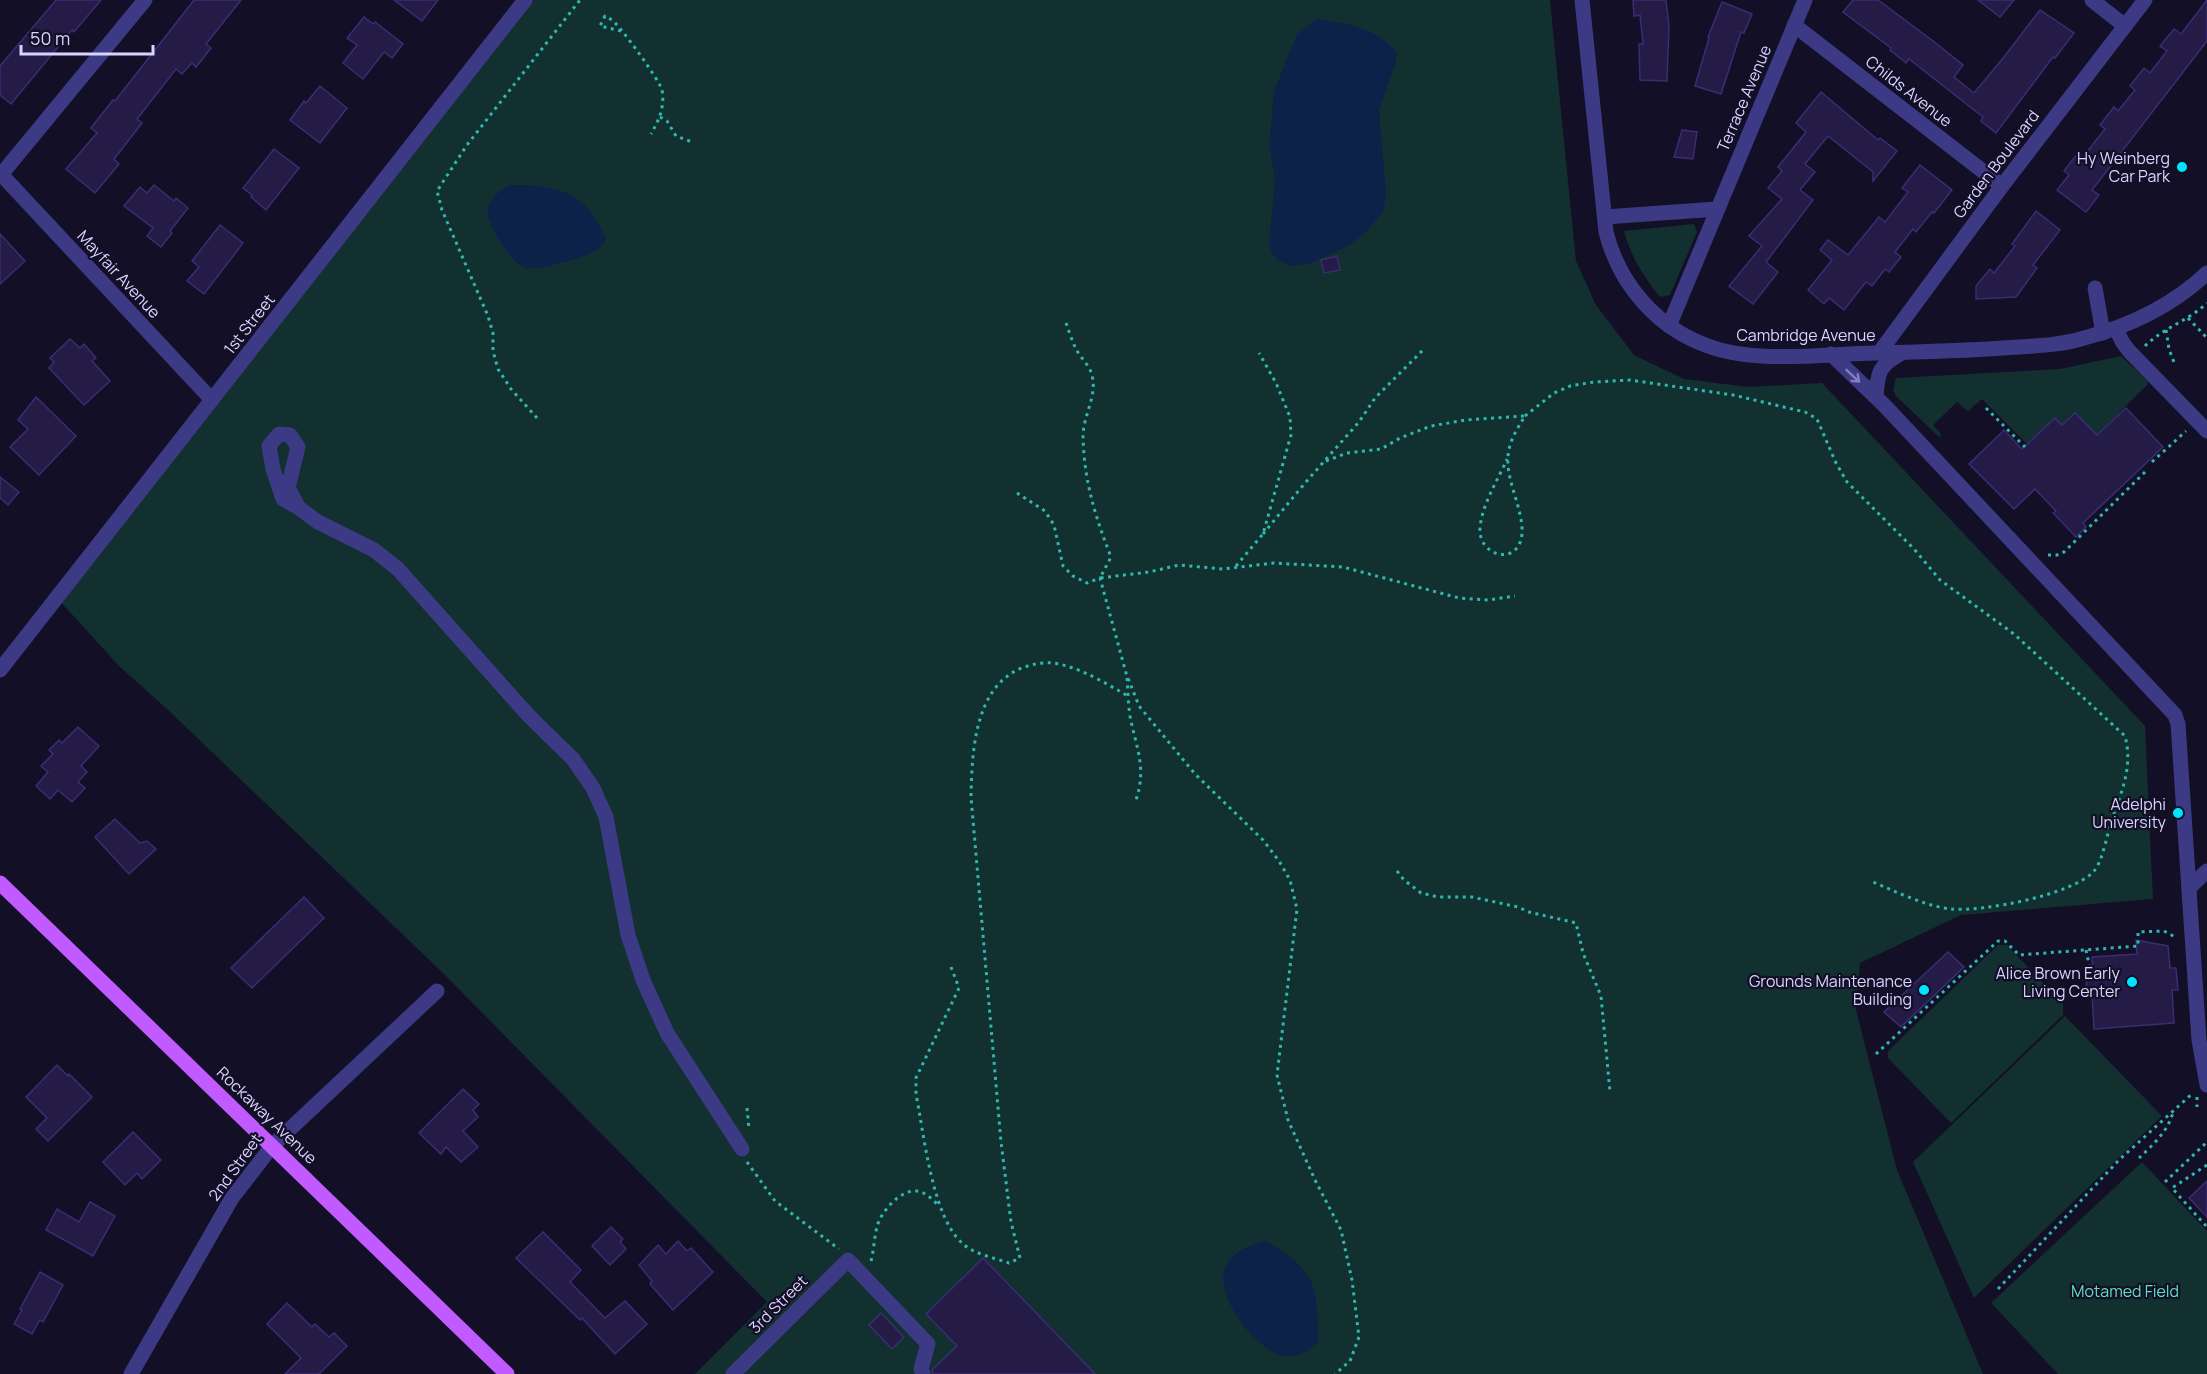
<svg xmlns="http://www.w3.org/2000/svg" width="2207" height="1374" font-family="Manrope,sans-serif">
<style>
.green{fill:#12302f}
.water{fill:#0c2248}
.building{fill:#241b47;stroke:#3b2d73;stroke-width:1.5}
.lines{fill:none;stroke-linecap:round;stroke-linejoin:round}
.path{stroke:#2fb8b0;stroke-width:3;stroke-dasharray:3 4.5;stroke-linecap:butt}
.minor{stroke:#3d3a85;stroke-width:15}
.major{stroke:#c25bff;stroke-width:15}
.oneway{stroke:#837fbc}
.poi-dot{fill:#00e5ff;stroke:#130f26;stroke-width:2}
.labels{text-anchor:middle;dominant-baseline:central;stroke-width:4.5;stroke-linejoin:round;paint-order:stroke}
.street-label{font-size:16px;fill:#d9d4ff;stroke:#130f26}
.poi-label{font-size:16px;fill:#d9d4ff;stroke:#130f26;text-anchor:end}
.park-label{font-size:16px;fill:#5fe0c0;stroke:#130f26}
</style>
<rect width="100%" height="100%" fill="#130f26"/>
<g class="green">
<polygon points="527,0 1550,0 1576,261 1596,305 1634,355 1684,379 1749,387 1822,383 2145,726 2153,899 1961,915 1860,963 1856,1010 1897,1170 1983,1374 695,1374 767,1302 444,974 167,709 119,666 57,598"/>
<path d="M1694,224L1697,232L1670,295L1660,297C1642,274 1632,259 1624,231Z"/>
<polygon points="2121,356 2147,380 2148,384 2097,435 2075,413 2062,425 2055,418 2027,444 1982,399 1968,411 1957,402 1933,425 1941,434 1940,438 1896,396 1893,390 1896,378 2060,369"/>
<polygon points="1998,945 2007,945 2063,1004 2063,1015 1951,1123 1888,1058 1888,1051"/>
<polygon points="2065,1016 2162,1116 1974,1298 1913,1162"/>
<polygon points="2142,1162 2207,1231 2207,1374 2058,1374 1991,1303"/>
</g>
<g class="water">
<path d="M1317,19C1345,22 1379,29 1397,53L1395,64L1379,110L1386,194L1383,212L1365,233L1348,246L1309,264L1292,266L1279,261L1272,254L1269,244L1275,178L1269,146L1274,91L1297,34Z"/>
<path d="M510,185C556,184 588,192 606,239C603,245 599,249 593,252C584,258 535,271 526,268C511,264 485,222 488,208C491,196 501,190 510,185Z"/>
<path d="M1266,1241C1316,1271 1318,1285 1318,1342C1308,1351 1300,1357 1286,1356C1257,1354 1210,1291 1227,1264C1235,1250 1252,1244 1266,1241Z"/>
</g>
<g class="building">
<polygon points="56,0 101,0 74,32 72,30 11,104 0,95 0,66"/>
<polygon points="194,0 241,0 206,44 211,48 196,67 192,63 182,74 176,69 137,119 142,123 114,159 119,164 95,193 66,169 97,133 91,128 113,100 115,101"/>
<polygon points="394,0 438,0 422,21"/>
<polygon points="1633,0 1666,0 1669,26 1667,81 1640,80 1639,44 1643,44 1640,15 1634,16"/>
<polygon points="1853,0 1878,0 1933,41 1963,65 1954,77 1974,93 2004,57 2040,10 2074,33 2055,58 2053,57 1996,133 1981,121 1983,117 1909,59 1906,63 1890,50 1891,48 1843,12"/>
<polygon points="1978,0 2014,0 2000,17"/>
<polygon points="2207,0 2207,41 2092,190 2099,195 2086,212 2057,190 2069,175 2064,171 2078,153 2083,157 2105,129 2100,125 2114,107 2118,111 2135,90 2130,86 2144,68 2150,73 2167,51 2160,46 2174,29 2181,34"/>
<polygon points="1722,2 1752,14 1744,33 1741,32 1721,94 1695,86 1709,38 1708,37"/>
<polygon points="364,17 373,24 375,22 403,44 392,58 384,52 363,79 343,63 357,45 347,38"/>
<polygon points="320,86 347,108 320,143 290,120 304,101 306,103"/>
<polygon points="1821,92 1878,140 1880,138 1897,151 1873,181 1873,172 1828,136 1805,164 1815,172 1800,190 1813,200 1766,262 1778,272 1753,304 1729,286 1762,246 1749,236 1782,199 1768,188 1782,171 1778,167 1806,132 1796,123"/>
<polygon points="1682,130 1697,132 1693,159 1674,157"/>
<polygon points="274,149 299,168 266,210 251,197 252,195 243,188"/>
<polygon points="1920,165 1952,190 1934,213 1932,212 1916,232 1913,229 1895,252 1901,257 1889,272 1885,269 1872,286 1866,282 1844,310 1829,298 1824,304 1808,290 1832,260 1820,250 1828,240 1848,255 1879,217 1885,222 1908,192 1902,188"/>
<polygon points="154,185 174,201 176,198 188,208 170,231 172,233 161,247 147,236 153,228 124,206 140,187 147,193"/>
<polygon points="2036,211 2060,230 2033,265 2037,268 2016,297 1976,299 1976,286 1990,269 1994,273 2015,246 2012,244"/>
<polygon points="220,225 243,243 204,294 187,281 199,267 192,261"/>
<polygon points="0,234 25,261 0,284"/>
<polygon points="1337,256 1340,270 1324,273 1321,260"/>
<polygon points="70,339 80,348 84,344 96,358 92,361 110,381 84,405 49,368 54,362 50,358"/>
<polygon points="36,397 76,436 39,475 10,447 28,429 18,420"/>
<polygon points="2126,408 2163,447 2083,523 2086,527 2076,537 2053,513 2056,511 2035,489 2014,509 1969,464 2004,430 2022,449 2055,418 2062,425 2075,413 2097,435"/>
<polygon points="0,477 19,492 8,505 0,498"/>
<polygon points="78,727 99,746 81,766 87,772 78,782 85,788 72,802 58,790 50,799 36,786 48,772 41,766 53,754 49,750 59,740 62,743"/>
<polygon points="115,819 140,843 147,841 156,849 129,874 95,837"/>
<polygon points="304,897 324,918 252,988 231,968"/>
<polygon points="2136,940 2168,946 2170,968 2176,968 2178,990 2172,990 2174,1023 2094,1029 2092,995 2087,995 2086,974 2093,974 2092,957 2137,954"/>
<polygon points="1948,952 1964,967 1901,1027 1884,1012"/>
<polygon points="57,1065 68,1076 69,1074 92,1097 48,1141 36,1129 47,1118 26,1097"/>
<polygon points="463,1089 479,1104 473,1110 478,1117 463,1131 478,1147 461,1162 446,1147 441,1154 419,1133"/>
<polygon points="133,1132 161,1160 142,1179 137,1173 125,1185 103,1162"/>
<polygon points="2207,1181 2207,1217 2189,1198"/>
<polygon points="90,1202 115,1216 93,1256 46,1230 57,1209 79,1222"/>
<polygon points="611,1227 623,1239 620,1242 626,1249 610,1265 592,1246"/>
<polygon points="543,1232 581,1270 570,1282 605,1318 625,1301 647,1324 615,1354 582,1318 580,1320 516,1258"/>
<polygon points="678,1241 687,1251 691,1248 713,1272 673,1310 650,1284 652,1281 639,1265 658,1245 666,1254"/>
<polygon points="983,1258 1095,1374 933,1374 932,1370 957,1346 926,1314"/>
<polygon points="40,1272 63,1285 43,1322 40,1320 32,1334 14,1324 22,1310 20,1309"/>
<polygon points="287,1303 312,1327 315,1324 329,1337 334,1333 347,1346 319,1374 285,1374 301,1358 267,1324"/>
<polygon points="881,1313 904,1337 892,1349 869,1325"/>
</g>
<g class="lines">
<g class="path">
<path d="M621,31L600,26L605,16C606,17 613,20 613,21C621,27 660,81 662,90C665,107 659,120 651,134"/>
<polyline points="660,117 667,121 676,136 692,142"/>
<polyline points="2188,318 2207,338"/>
<path d="M1066,323C1069,331 1072,341 1076,349C1080,357 1088,364 1091,372C1099,394 1083,415 1083,436C1084,481 1095,516 1111,557L1100,578L1149,572L1179,565L1223,569L1274,563L1343,567L1459,598L1488,600L1515,596"/>
<polyline points="2166,330 2169,349 2175,365"/>
<path d="M2145,346C2163,328 2188,321 2207,303"/>
<polyline points="1986,408 2025,447"/>
<path d="M1525,416L1554,393L1570,386L1594,382L1630,380L1733,395L1805,412L1817,419L1836,463L1847,482L1914,549L1940,580L2014,634L2125,736C2133,767 2122,790 2112,820C2107,833 2103,861 2094,871C2073,895 1982,912 1951,909C1928,907 1894,891 1873,882"/>
<polyline points="537,418 511,389 498,369 493,351 493,333 488,316 442,210 437,191 467,145 580,0"/>
<path d="M1326,461L1347,453L1381,449L1400,438L1431,426L1466,420L1525,416C1517,429 1508,443 1508,458C1506,483 1527,516 1521,540C1513,566 1478,554 1480,528C1482,504 1498,480 1507,459"/>
<polyline points="2152,462 2186,431"/>
<polyline points="1017,493 1045,511 1054,525 1063,566 1073,576 1087,583 1100,578 1126,673 1139,706 1195,774 1263,840 1279,861 1290,880 1297,909 1277,1075 1288,1120 1315,1180 1341,1230 1352,1280 1359,1337 1350,1361 1335,1374"/>
<polyline points="1263,534 1305,483 1359,422 1375,398 1424,349"/>
<polyline points="2048,555 2057,555 2064,552 2145,472"/>
<polyline points="1236,566 1263,534 1291,435 1290,417 1276,383 1259,353"/>
<path d="M1127,678C1128,690 1128,703 1130,716C1136,748 1147,767 1136,800"/>
<polyline points="1397,871 1404,880 1421,893 1438,897 1472,897 1518,907 1529,912 1576,923 1583,953 1601,996 1610,1092"/>
<polyline points="2086,950 2091,974"/>
<path d="M951,967L959,988L916,1078V1094C924,1134 932,1216 962,1243C973,1254 995,1258 1009,1263L1020,1258L1011,1222L1001,1142L971,797C972,753 974,692 1017,670C1028,665 1041,662 1053,663C1080,667 1105,683 1128,696"/>
<polyline points="1876,1054 1998,941 2005,941 2019,955 2138,946 2138,932 2164,931 2175,937"/>
<polyline points="2197,1097 2197,1107"/>
<polyline points="747,1108 749,1129"/>
<path d="M2139,1158C2152,1146 2169,1130 2173,1112"/>
<polyline points="747,1162 775,1201 839,1249"/>
<polyline points="2207,1165 2172,1188 2207,1227"/>
<polyline points="2165,1182 2207,1142"/>
<path d="M871,1261C874,1250 874,1238 877,1227C880,1213 900,1189 917,1191C925,1192 931,1198 937,1204"/>
<polyline points="1998,1289 2119,1160 2193,1093"/>
</g>
<g class="minor">
<path d="M1582,0L1606,232C1619,284 1657,328 1708,346C1756,364 1824,354 1875,353C1918,352 1960,351 2003,348C2030,346 2058,346 2084,338C2130,326 2172,306 2207,273"/>
<polyline points="2092,0 2125,26"/>
<polyline points="1794,25 2002,186"/>
<polyline points="0,173 212,400"/>
<polyline points="0,176 145,0"/>
<polyline points="1605,217 1717,209"/>
<polyline points="2095,288 2103,333"/>
<polyline points="1669,326 1805,0"/>
<polyline points="2116,329 2123,343 2130,352 2207,431"/>
<polyline points="1879,353 2002,186 2145,0"/>
<polyline points="1831,354 1885,406 2175,715 2178,724 2199,1040 2207,1085"/>
<path d="M1876,397C1878,372 1878,366 1902,353"/>
<polyline points="299,508 283,499 273,469 269,446 279,434 290,435 298,447 288,488 299,508 318,522 374,550 398,569 529,716 573,759 593,788 606,817 628,935 643,980 667,1033 742,1149"/>
<polyline points="0,670 525,0"/>
<polyline points="2189,888 2207,871"/>
<polyline points="131,1374 232,1198 273,1145 437,991"/>
<polyline points="733,1374 848,1260 928,1344 921,1369 923,1374"/>
</g>
<polyline class="major" points="0,883 507,1374"/>
</g>
<defs><path id="oneway-shaft" d="M-6 0H5M1.5-3L5.5 0L1.5 3" fill="none" stroke-width="1.6" stroke-linecap="round" stroke-linejoin="round" transform="scale(1.5)"/></defs>
<use class="oneway" href="#oneway-shaft" transform="translate(1853 376) rotate(43)"/>
<g class="poi-dot">
<circle cx="2182" cy="167" r="6"/>
<circle cx="2178" cy="813" r="6"/>
<circle cx="2132" cy="982" r="6"/>
<circle cx="1924" cy="990" r="6"/>
</g>
<g class="labels">
<g class="street-label">
<text transform="translate(1909 91) rotate(38)">Childs Avenue</text>
<text transform="translate(1744 98) rotate(-67)">Terrace Avenue</text>
<text transform="translate(1996 164) rotate(-53)">Garden Boulevard</text>
<text transform="translate(119 274) rotate(47)">Mayfair Avenue</text>
<text transform="translate(249 324) rotate(-52)">1st Street</text>
<text x="1806" y="335">Cambridge Avenue</text>
<text transform="translate(267 1115) rotate(44)">Rockaway Avenue</text>
<text transform="translate(235 1167) rotate(-54)">2nd Street</text>
<text transform="translate(778 1304) rotate(-45)">3rd Street</text>
</g>
<g class="poi-label">
<text x="2170" y="158">Hy Weinberg<tspan x="2170" dy="18">Car Park</tspan></text>
<text x="2166" y="804">Adelphi<tspan x="2166" dy="18">University</tspan></text>
<text x="2120" y="973">Alice Brown Early<tspan x="2120" dy="18">Living Center</tspan></text>
<text x="1912" y="981">Grounds Maintenance<tspan x="1912" dy="18">Building</tspan></text>
</g>
<g class="park-label">
<text x="2125" y="1291">Motamed Field</text>
</g>
</g>
<path d="M21 45v9h132v-9" fill="none" stroke="#d9d4ff" stroke-width="3"/>
<text x="30" y="45" font-size="18" fill="#d9d4ff" stroke="#130f26" stroke-width="4.5" paint-order="stroke">50 m</text>
</svg>
